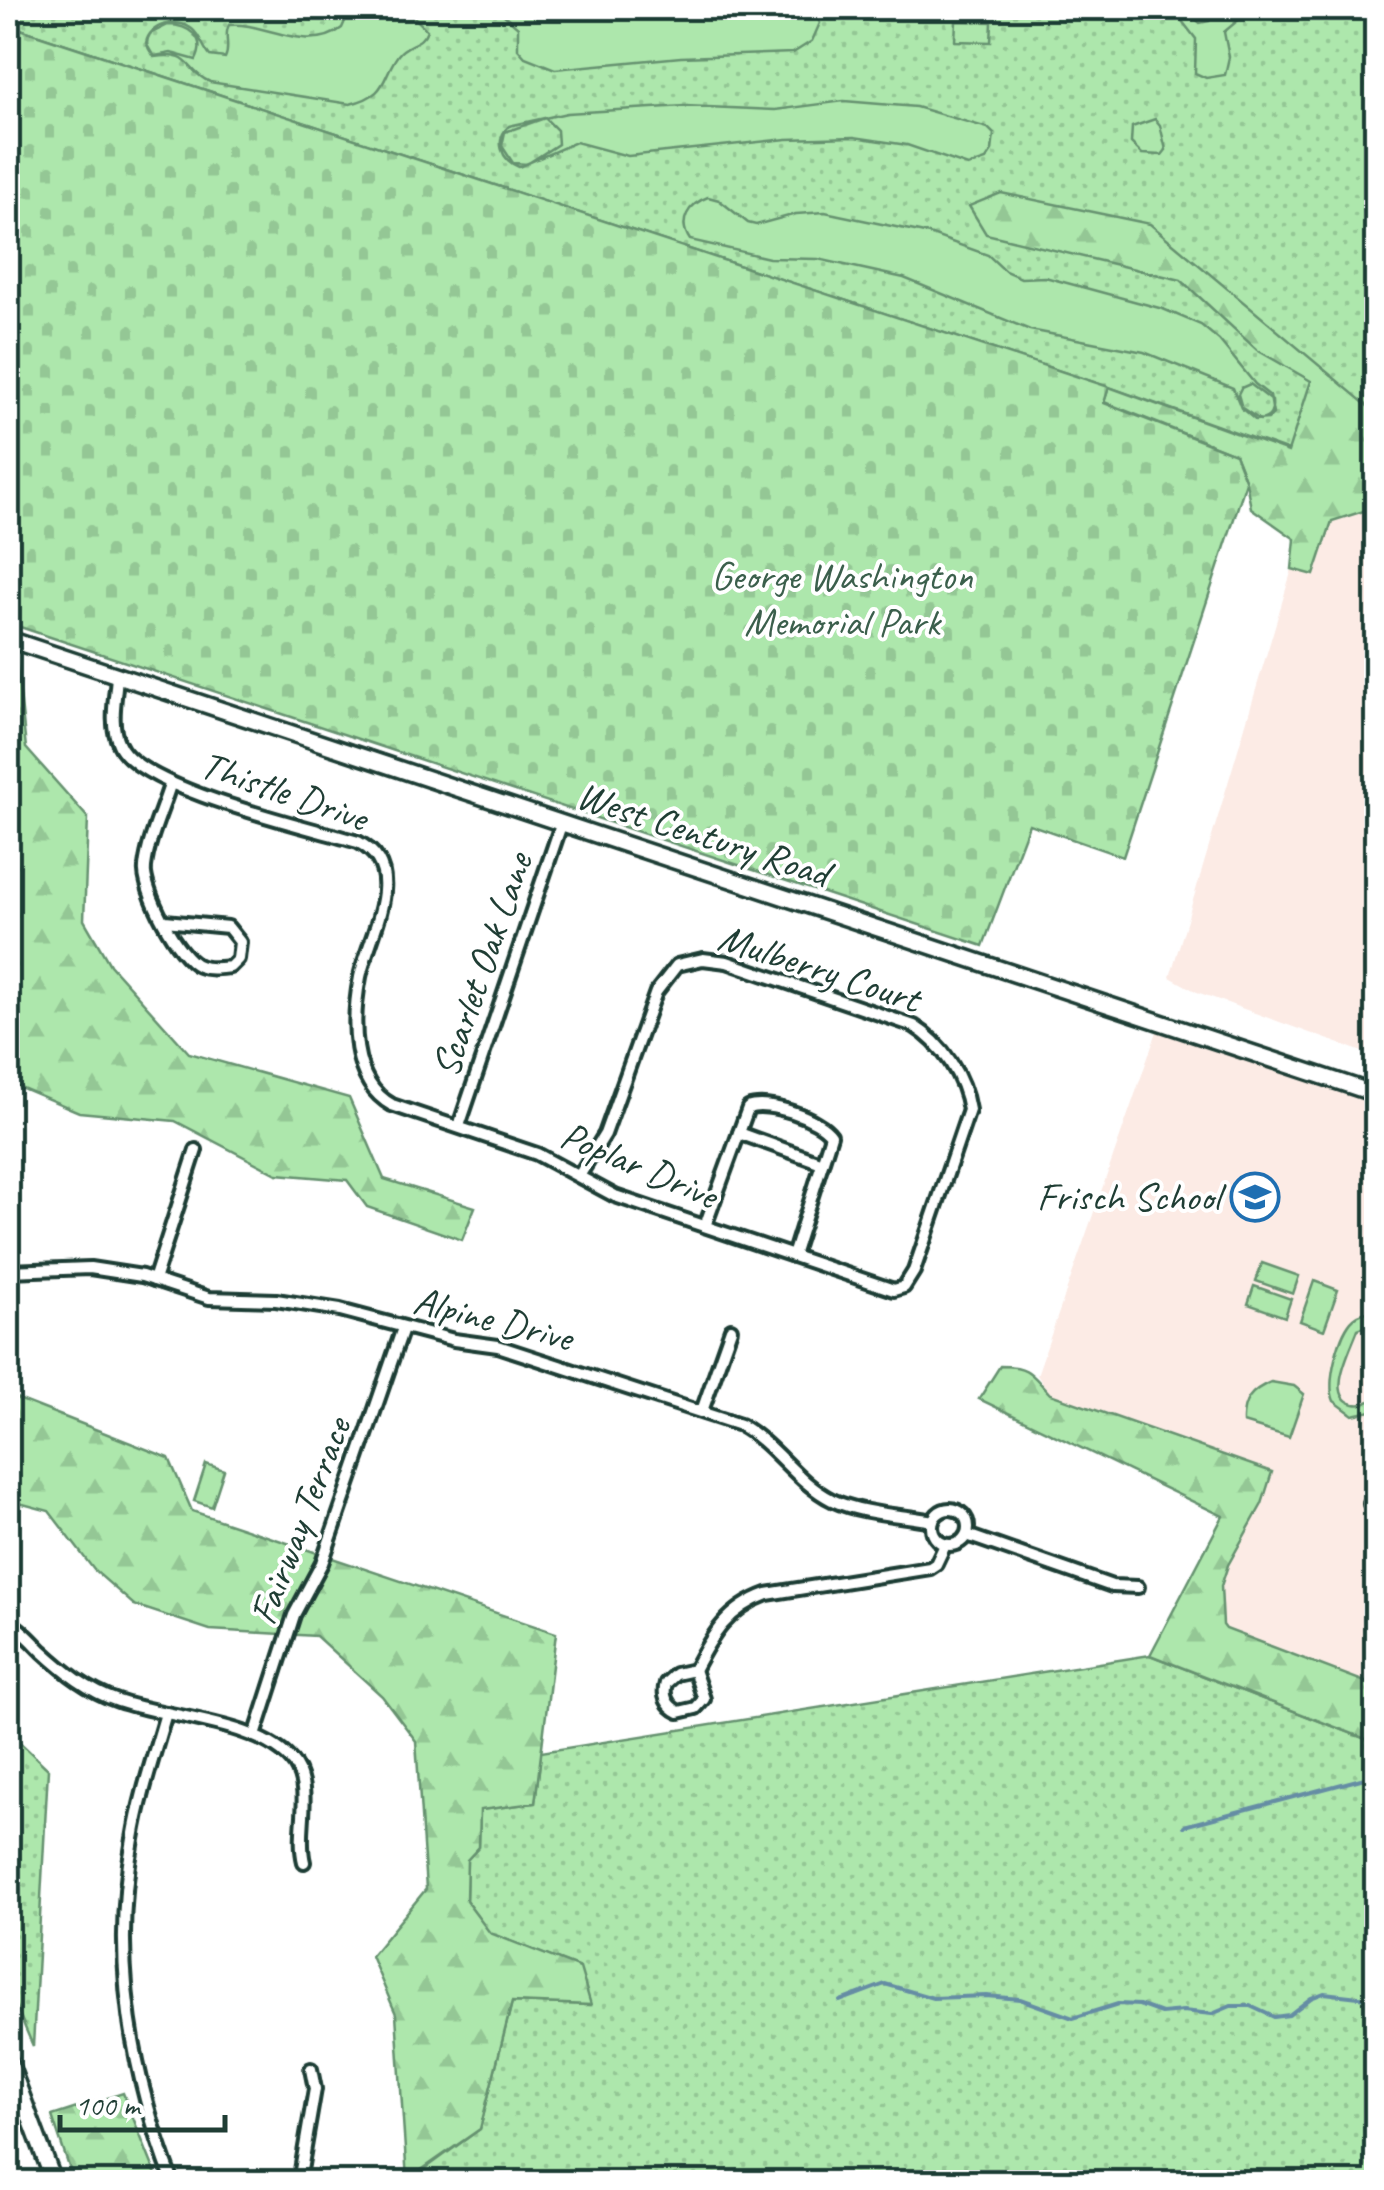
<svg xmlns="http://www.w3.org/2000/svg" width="1384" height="2190" font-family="Caveat,sans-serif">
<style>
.built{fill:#fcebe5}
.grass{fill:url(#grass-dots);stroke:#669270;stroke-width:2.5}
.forest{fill:url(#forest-firs);stroke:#669270;stroke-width:2.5}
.cemetery{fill:url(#cemetery-stones);stroke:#669270;stroke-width:2.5}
.garden{fill:#ade7ac;stroke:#669270;stroke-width:2.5;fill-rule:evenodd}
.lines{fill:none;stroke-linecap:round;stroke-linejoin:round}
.stream{stroke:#658da4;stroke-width:4}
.minor-casing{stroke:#1f3d34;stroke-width:18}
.secondary-casing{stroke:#1f3d34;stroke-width:21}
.minor{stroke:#fff;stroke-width:10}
.secondary{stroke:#fff;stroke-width:14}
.labels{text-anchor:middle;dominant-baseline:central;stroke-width:8;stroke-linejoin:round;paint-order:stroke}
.park-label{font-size:40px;fill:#3b5f4c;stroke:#fff}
.street-label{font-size:40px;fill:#1f3d34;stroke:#fff}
.poi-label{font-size:40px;fill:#1f3d34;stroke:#fff;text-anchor:end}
</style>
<defs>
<pattern id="grass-dots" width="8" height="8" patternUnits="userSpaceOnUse" patternTransform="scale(2.5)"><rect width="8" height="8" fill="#ade7ac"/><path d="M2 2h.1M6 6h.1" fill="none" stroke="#94c795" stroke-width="1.8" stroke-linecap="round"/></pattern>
<pattern id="forest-firs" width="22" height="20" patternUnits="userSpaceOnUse" patternTransform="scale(2.5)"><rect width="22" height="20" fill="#ade7ac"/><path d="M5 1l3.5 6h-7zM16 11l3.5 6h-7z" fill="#94c795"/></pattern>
<pattern id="cemetery-stones" width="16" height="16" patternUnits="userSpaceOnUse" patternTransform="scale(2.5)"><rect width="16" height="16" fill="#ade7ac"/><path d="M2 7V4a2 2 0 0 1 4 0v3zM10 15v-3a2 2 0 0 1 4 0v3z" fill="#94c795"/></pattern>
</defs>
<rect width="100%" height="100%" fill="#fff"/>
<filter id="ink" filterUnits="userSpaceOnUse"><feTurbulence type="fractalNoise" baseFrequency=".01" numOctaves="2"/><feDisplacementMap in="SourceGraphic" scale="20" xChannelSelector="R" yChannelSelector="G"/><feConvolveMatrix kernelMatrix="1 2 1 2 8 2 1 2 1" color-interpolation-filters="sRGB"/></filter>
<g filter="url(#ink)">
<g class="built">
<polygon points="1370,509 1376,510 1376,1057 1197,992 1170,977 1292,569 1314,575 1332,521"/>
<polygon points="1161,1020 1376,1094 1376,1686 1226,1629 1223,1625 1221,1586 1228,1565 1262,1504 1272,1472 1050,1394 1037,1375"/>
</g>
<g class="grass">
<polygon points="8,8 1376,8 1376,482 1109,387 8,25"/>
<polygon points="1150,1655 1376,1743 1376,2182 407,2182 480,2129 512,2002 590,2005 579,1968 489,1933 466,1901 467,1860 479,1847 480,1810 535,1803 541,1752"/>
<polygon points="8,1731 48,1769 33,2046 8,1988"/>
</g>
<g class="forest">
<polygon points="1001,193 1150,224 1376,413 1376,510 1370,509 1332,521 1314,575 1292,569 1295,539 1251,508 1246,482 1235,454 1104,402 1109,387 1288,452 1311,381 1257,350 1181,280 986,234 969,206"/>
<polygon points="8,655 16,658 26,748 88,818 84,920 110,965 189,1053 349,1098 384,1179 475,1207 462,1240 367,1207 347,1180 277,1174 175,1121 79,1112 8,1082"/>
<path d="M1000,1366C1031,1366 1031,1374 1050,1394L1272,1472L1262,1504L1228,1565L1221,1586L1223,1625L1226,1629L1376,1686V1743L1150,1655L1223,1516L979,1399Z"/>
<polygon points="8,1395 169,1458 192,1511 556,1633 535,1803 480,1810 479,1847 467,1860 466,1901 490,1933 580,1968 591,2005 512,2002 480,2129 407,2180 396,2014 371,1956 426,1889 416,1741 382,1696 316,1636 210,1630 134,1605 94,1570 49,1511 8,1500"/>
<polygon points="123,2093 159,2182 74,2182 52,2116"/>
</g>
<polygon class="cemetery" points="8,25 1109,387 1104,403 1235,454 1246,482 1123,857 1029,824 983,946 8,623"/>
<g class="garden">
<path d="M345,8H405L427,30C422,45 407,43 398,55C380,80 389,94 350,104L210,82C184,71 194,51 154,57L146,43C149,24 177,17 192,29C200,35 203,48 210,56L225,58C231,46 223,36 229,25C262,21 309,55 342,28L349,12ZM168,25C189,25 207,38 196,60L171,53L155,56C147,50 145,42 150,34Z"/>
<path d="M496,8H592L599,17C619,18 639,17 657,8H812L820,23L812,41L793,53L681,57L555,69L525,57L518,49V27Z"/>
<polygon points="1172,8 1203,8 1193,17 1200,23 1209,21 1207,10 1210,8 1241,8 1242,17 1224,32 1229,57 1225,75 1206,78 1195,73 1196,39"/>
<polygon points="956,21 992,22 991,42 955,41"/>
<path d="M844,101L916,107L988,128L994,134L992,151L986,160L968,166L907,145L854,137L787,139L628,156L576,142L519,167C501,160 494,140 509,126L567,113L685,106L775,110ZM545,118L557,130L558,144L527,164L513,163L502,146L505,132Z"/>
<polygon points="1155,119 1160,125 1166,150 1162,155 1142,154 1131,143 1132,127"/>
<path d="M708,197L719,200L748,223L756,225L796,214L825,212L929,234L988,255L1005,271L1021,278L1045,277L1163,309L1201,325L1219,340L1255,384L1270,396L1273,414L1268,419L1255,420L1241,408L1233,388L1144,352L1030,330L904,278L818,259L769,258L690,240C677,221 689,204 708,197ZM1250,384L1272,401C1273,412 1271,418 1260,420L1242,408L1238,394L1241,388Z"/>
<polygon points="1262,1263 1299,1276 1293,1294 1256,1281"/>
<polygon points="1314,1281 1338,1290 1324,1330 1300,1321"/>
<polygon points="1254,1286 1291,1299 1285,1317 1248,1304"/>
<path d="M1376,1311V1322L1358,1329C1352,1347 1324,1397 1354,1404C1364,1406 1370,1402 1376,1396V1410L1353,1415L1334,1401C1326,1383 1339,1331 1354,1318C1361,1312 1368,1312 1376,1311Z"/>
<path d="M1271,1382L1294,1386L1304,1394L1289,1437L1243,1423C1242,1401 1251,1390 1271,1382Z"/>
<polygon points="206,1464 224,1470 212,1507 194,1501"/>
</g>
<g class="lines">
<g class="stream">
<polyline points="1184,1826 1376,1775"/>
<polyline points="840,2001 885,1984 933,1998 986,1996 1020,1999 1073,2018 1118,2004 1139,2005 1161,2013 1183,2011 1212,2014 1231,2006 1250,2006 1274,2017 1289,2015 1311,1998 1324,1993 1376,1999"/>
</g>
<g class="minor-casing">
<g id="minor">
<path d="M117,675C116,697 109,724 119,744C138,789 308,827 358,842C411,869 369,934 360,977C352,1019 350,1082 392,1105L537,1154L615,1196L894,1290L904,1287L914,1271L969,1110C964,1077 943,1044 914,1026L727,962L703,959L677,965L656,992L605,1134L579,1176"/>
<path d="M165,921L228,927L240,942L238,959L230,967C220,968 209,970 199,966C178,958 142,889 145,867C148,840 162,811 170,785"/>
<polyline points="459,1126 562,822"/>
<polyline points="739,1133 822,1163"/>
<path d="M705,1226L748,1108C767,1100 820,1118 831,1135L793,1256"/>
<path d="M8,1271L90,1268L142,1276L209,1298L276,1300L340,1310L454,1340L498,1346L740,1425C775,1444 796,1482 832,1500C862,1514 901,1515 933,1521"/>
<polyline points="154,1280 196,1150"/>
<polyline points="702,1411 731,1329"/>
<polyline points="1370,1504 1376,1510"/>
<circle cx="950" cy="1527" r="18"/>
<polyline points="967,1535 1112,1586 1138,1587"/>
<path d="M8,1622C21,1628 32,1641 42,1651C65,1672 88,1691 118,1701C166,1718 266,1722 295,1765C313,1793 296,1832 304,1862"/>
<path d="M694,1670C712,1635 728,1608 767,1594L930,1568L936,1564L945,1545"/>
<path d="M694,1670L704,1699L696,1708L679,1712C667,1706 662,1696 666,1683L676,1674Z"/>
<path d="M166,1713C154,1755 140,1796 133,1839C111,1957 130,2071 173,2182"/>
<polyline points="255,1736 294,1615 322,1563 403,1328"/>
<polyline points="299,2182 315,2089 311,2069"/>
</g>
</g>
<g class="secondary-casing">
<g id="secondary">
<polyline points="8,639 1376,1094"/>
<polyline points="8,2059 54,2182"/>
</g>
</g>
<use href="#minor" class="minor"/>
<use href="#secondary" class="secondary"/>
</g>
</g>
<defs>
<g id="school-ring" transform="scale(2.5)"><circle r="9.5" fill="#fff" stroke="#1f6fb2" stroke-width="1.5"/><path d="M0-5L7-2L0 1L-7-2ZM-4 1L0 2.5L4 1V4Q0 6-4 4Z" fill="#1f6fb2"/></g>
</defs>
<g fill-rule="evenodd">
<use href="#school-ring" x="1255" y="1197"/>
</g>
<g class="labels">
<g class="park-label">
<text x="842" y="576">George Washington<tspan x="842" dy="46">Memorial Park</tspan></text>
</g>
<g class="street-label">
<text transform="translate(284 791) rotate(19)">Thistle Drive</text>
<text transform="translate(703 834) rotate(18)">West Century Road</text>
<text transform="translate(482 965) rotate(-71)">Scarlet Oak Lane</text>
<text transform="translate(819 968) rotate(18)">Mulberry Court</text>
<text transform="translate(639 1165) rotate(23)">Poplar Drive</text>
<text transform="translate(493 1319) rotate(14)">Alpine Drive</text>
<text transform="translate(300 1521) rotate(-69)">Fairway Terrace</text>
</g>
<g class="poi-label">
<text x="1220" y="1197">Frisch School</text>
</g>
</g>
<rect width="1384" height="2190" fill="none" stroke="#fff" stroke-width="40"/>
<rect x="20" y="20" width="1344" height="2150" fill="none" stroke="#1f3d34" stroke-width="4" filter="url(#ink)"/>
<path d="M60 2115v15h165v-15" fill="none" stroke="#1f3d34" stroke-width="5"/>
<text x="75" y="2115" font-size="30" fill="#1f3d34" stroke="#ffffff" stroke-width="8" paint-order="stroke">100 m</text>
</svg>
